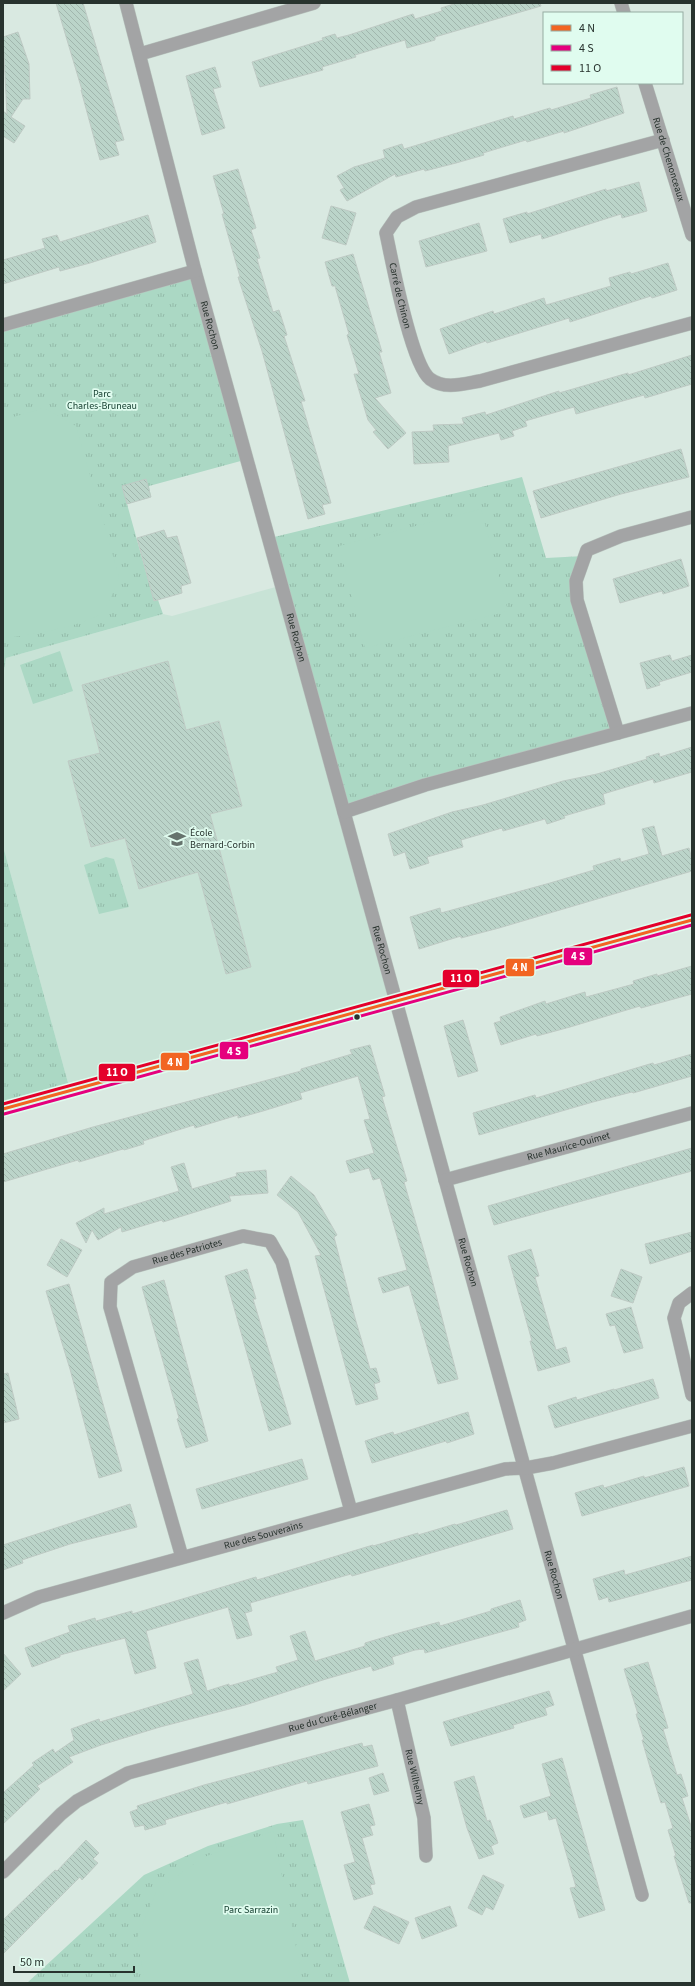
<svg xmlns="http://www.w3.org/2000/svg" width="695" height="1986" font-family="'Source Sans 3',sans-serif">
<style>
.built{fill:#c8e3d6}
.park{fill:url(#park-tufts)}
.pitch{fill:#abd8c4}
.building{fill:url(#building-back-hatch);stroke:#becac4}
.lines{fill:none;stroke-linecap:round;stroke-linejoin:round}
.minor-casing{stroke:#b7c3bd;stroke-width:14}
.minor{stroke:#a3a4a5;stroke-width:13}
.bus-1-casing{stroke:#e0fcef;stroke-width:6}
.bus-2-casing{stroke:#e0fcef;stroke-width:6}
.bus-3-casing{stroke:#e0fcef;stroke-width:6}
.bus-1{stroke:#f26522;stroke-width:3}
.bus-2{stroke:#e5007d;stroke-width:3}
.bus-3{stroke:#e4002b;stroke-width:3}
.bus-dot{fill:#28332e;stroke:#e0fcef;stroke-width:1.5}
.labels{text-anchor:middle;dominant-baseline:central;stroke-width:3.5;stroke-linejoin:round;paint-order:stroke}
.street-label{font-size:10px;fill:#28332e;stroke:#e0fcef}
.park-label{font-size:10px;fill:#103a2b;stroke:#e0fcef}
.poi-label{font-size:10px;fill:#28332e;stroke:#e0fcef;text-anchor:start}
.line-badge{stroke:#e0fcef;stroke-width:1.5}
.badge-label{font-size:11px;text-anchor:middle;font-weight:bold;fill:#fff}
</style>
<defs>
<pattern id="park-tufts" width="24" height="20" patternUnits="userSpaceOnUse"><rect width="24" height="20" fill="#abd8c4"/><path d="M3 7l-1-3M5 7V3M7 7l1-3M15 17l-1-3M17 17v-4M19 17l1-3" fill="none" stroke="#93baa9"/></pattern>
<pattern id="building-back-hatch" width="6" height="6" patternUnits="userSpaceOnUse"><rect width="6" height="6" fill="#bbd4c9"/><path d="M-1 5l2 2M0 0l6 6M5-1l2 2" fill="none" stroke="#a1b6ad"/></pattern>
</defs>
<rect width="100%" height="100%" fill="#d9e9e1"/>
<polygon class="built" points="283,585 395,1001 70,1090 3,846 3,677 6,658 163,614 172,616"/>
<g class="park">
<polygon points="195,271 248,459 149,486 151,497 127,504 154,601 158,600 163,614 6,658 3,677 3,325"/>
<polygon points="522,477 546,558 584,556 577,579 616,730 342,809 270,538"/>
<polygon points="60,651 73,691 33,704 20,665"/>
<polygon points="3,846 70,1090 3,1109"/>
<polygon points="106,857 114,859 129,907 99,914 84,865"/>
<polygon points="303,1820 350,1983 27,1983 144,1875 208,1846 277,1824"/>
</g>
<g class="pitch">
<path d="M44,408L76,426L119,577C115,589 109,604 101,613C88,625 22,637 3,638V420Z"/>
<polygon points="481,509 508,611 365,648 339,546"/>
<polygon points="273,1831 300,1967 293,1983 145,1983 137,1938 157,1890 204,1857"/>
</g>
<g class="building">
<polygon points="56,3 83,3 124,140 115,142 119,155 100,160 81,90 82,90"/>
<polygon points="457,3 540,3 541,6 435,37 435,40 407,48 405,40 355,55 356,57 322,67 323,70 260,87 252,62 323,40 322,38 335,34 337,38 349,35 413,14 415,19 442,11 441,8"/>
<polygon points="18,32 29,64 30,99 23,99 11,117 25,126 14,143 3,136 3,111 7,114 3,37"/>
<polygon points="215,67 221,87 213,89 225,128 202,135 186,76"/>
<polygon points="617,87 624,113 564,133 564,131 527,142 526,140 483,153 484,155 456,163 425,171 424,169 396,177 395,174 347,201 340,190 344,188 337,176 354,167 385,158 383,150 402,144 404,149 513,116 514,119 550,108 551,110 591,98 590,95"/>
<polygon points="238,169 256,228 251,230 260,258 257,259 273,312 279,310 287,335 284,336 305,401 301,401 331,503 322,505 325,514 308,519 262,351 238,277 240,277 222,214 224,214 213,176"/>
<polygon points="639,182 647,211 622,218 621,214 542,239 541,234 510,243 503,219 527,212 527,214 606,189 606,191"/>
<polygon points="331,206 356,213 346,245 322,238"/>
<polygon points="148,215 156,242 90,263 60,271 59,267 3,284 3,260 45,248 42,239 57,235 60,242"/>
<polygon points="479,223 487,251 426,267 419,241"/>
<polygon points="353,254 382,352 379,352 391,393 375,398 406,433 388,449 373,432 376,430 368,420 354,374 359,374 347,335 349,334 335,286 332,286 325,262"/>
<polygon points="668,263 677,290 652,298 651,296 570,322 569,318 487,343 486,341 449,354 440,329 493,311 494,314 544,298 546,305 611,286 609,278 630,272 631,274"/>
<polygon points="692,355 692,384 645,398 644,395 576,414 574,407 525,421 527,426 512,431 514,436 501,440 499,433 448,446 449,462 414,464 412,432 434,431 433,425 464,424 462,418 485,412 486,415 559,391 559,393 628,373 628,375"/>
<polygon points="681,449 689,477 621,494 541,518 533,491"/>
<polygon points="146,479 151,497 127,504 122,486"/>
<polygon points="164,530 167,538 177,536 191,583 181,586 182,593 154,601 137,538"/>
<polygon points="681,559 689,586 663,594 662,591 620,603 613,579"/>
<polygon points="670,655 672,661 692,655 692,672 659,682 660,685 647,689 640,663"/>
<polygon points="168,661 186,730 219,721 242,806 210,814 251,967 226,974 198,872 139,889 125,838 91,847 68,761 100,753 82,685"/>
<polygon points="692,747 692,772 654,783 653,779 603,794 605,804 564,816 565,818 547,824 545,819 503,831 502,828 461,840 463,847 427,857 429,863 410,869 405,852 394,856 388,834 452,812 483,805 563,781 597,774 647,759 646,757 659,753 660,757"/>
<polygon points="654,826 662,856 689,848 692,860 692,871 499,928 461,938 461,936 419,949 410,917 440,908 441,913 550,883 594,870 593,866 620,858 621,862 649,854 642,829"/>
<polygon points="692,966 692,994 641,1008 640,1006 570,1027 537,1036 536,1034 501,1045 494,1023 501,1021 500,1017 545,1001 546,1004 585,992 586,997 634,984 633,981 657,974 657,976"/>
<polygon points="463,1020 478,1071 458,1077 444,1026"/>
<polygon points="370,1045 385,1096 382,1097 407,1181 404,1182 430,1272 458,1379 438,1384 409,1285 383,1293 378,1278 407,1270 380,1178 373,1180 369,1168 350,1173 346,1161 374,1153 364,1120 370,1119 358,1076 300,1093 302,1099 263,1111 238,1118 238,1115 195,1128 194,1125 143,1141 144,1144 124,1150 123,1149 79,1162 78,1160 3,1182 3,1154 93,1127 301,1071 301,1069 352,1054 350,1050"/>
<polygon points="692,1054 692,1076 633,1093 632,1092 593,1102 479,1135 473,1113 535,1095 536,1098 653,1063 654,1065"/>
<polygon points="692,1148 692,1171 494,1225 488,1206"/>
<polygon points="184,1163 192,1189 237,1176 236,1173 266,1170 268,1193 229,1196 231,1201 163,1222 162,1220 122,1232 121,1227 98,1240 92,1230 86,1243 76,1223 104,1208 104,1214 179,1191 171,1167"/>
<polygon points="291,1176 314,1195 337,1235 334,1237 355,1318 370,1369 376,1368 380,1382 374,1384 378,1399 356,1405 315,1256 321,1255 298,1212 277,1195"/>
<polygon points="692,1232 692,1251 650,1264 645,1244"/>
<polygon points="61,1239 82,1250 67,1277 47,1265"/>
<polygon points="531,1249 539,1276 535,1277 556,1350 566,1347 570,1362 538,1371 530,1341 532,1341 508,1256"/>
<polygon points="247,1269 256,1299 253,1299 291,1424 269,1431 225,1276"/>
<polygon points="621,1269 642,1277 633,1303 611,1296"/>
<polygon points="164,1280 208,1441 186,1448 177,1419 179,1418 142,1287"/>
<polygon points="69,1284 122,1471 99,1478 70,1369 46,1291"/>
<polygon points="631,1307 643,1348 624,1353 615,1325 610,1326 606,1314"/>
<polygon points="8,1373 19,1419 3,1423 3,1374"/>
<polygon points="653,1379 659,1398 555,1428 548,1406 576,1397 577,1400 614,1389 614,1390"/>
<polygon points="468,1412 474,1434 447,1443 446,1441 372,1463 365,1441 393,1432 394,1435"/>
<polygon points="302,1459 308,1479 202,1509 196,1489"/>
<polygon points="684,1467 689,1486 582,1516 575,1493 603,1485 604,1488 644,1476 644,1478"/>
<polygon points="130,1504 137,1527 70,1544 22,1560 23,1563 3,1570 3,1545"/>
<polygon points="507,1510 513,1529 397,1563 352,1576 351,1574 250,1603 252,1611 245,1613 252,1635 237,1639 228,1607 146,1631 156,1668 135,1674 125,1638 60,1655 60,1657 32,1667 25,1648 70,1632 68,1626 95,1618 96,1621 132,1611 132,1614 256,1577 257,1580 373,1545 373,1546 418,1533 418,1535 455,1524 456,1525"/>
<polygon points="692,1556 692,1580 609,1602 608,1597 599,1600 593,1579 624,1570 625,1575"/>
<polygon points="520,1600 526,1620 518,1623 519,1627 425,1653 424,1649 415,1650 392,1657 394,1664 373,1671 371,1666 326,1679 245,1705 160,1727 101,1745 69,1757 73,1762 37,1786 40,1789 3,1824 3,1793 34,1765 32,1763 53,1749 55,1753 74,1740 71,1729 99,1719 100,1722 193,1694 184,1663 198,1659 207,1691 229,1684 229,1686 278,1672 276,1667 298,1660 290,1636 305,1631 315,1661 365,1646 365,1643 395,1634 439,1622 440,1626 491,1611 491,1609"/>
<polygon points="3,1653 21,1674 3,1691"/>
<polygon points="648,1662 668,1728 663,1729 677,1775 681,1774 688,1796 682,1798 692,1829 692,1903 689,1903 674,1856 676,1856 668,1830 673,1828 665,1802 661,1803 652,1774 642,1740 644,1740 636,1714 638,1714 624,1669"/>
<polygon points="549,1691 554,1705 545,1708 547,1715 513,1725 514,1728 451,1746 443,1722"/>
<polygon points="362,1743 363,1747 372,1745 378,1766 308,1784 307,1781 227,1804 227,1802 165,1820 166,1824 145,1830 144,1825 135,1827 130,1812 138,1809 137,1806 204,1785"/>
<polygon points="562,1758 605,1910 579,1918 570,1888 576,1887 556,1818 549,1820 547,1811 524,1818 520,1806 551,1796 542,1764"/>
<polygon points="383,1773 389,1791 374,1795 369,1778"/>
<polygon points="474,1776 487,1821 490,1820 498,1843 491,1846 494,1854 479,1859 467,1828 454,1782"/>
<polygon points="369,1804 375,1825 370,1826 373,1835 362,1838 375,1884 370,1885 373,1894 354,1900 344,1865 355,1862 341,1812"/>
<polygon points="86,1840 99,1853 93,1859 98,1863 82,1880 80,1877 3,1954 3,1920 55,1870 57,1871"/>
<polygon points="483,1875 504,1885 493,1910 486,1907 482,1915 468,1908"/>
<polygon points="374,1906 409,1922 399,1944 364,1928"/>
<polygon points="450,1906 457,1926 422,1939 415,1918"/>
</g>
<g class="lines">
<g class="minor-casing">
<g id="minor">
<path id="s1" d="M126,3L195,271L642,1895"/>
<polyline points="621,3 624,13"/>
<polyline points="140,54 314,3"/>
<path id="s2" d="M645,83L692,235"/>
<path id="s3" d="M663,140L416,207L397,217L386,233C392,261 411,364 430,379C445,390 463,384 480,381L692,323"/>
<polyline points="3,325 195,271"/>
<polyline points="618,733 577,600 576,581 587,550 621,536 692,517"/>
<polyline points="344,812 425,785 692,713"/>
<polyline points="3,1109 692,920"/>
<path id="s4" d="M445,1180L692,1113"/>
<polyline points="692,1293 679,1303 674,1318 692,1395"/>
<path id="s5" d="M182,1557L110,1307L111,1282L133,1267L243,1236L270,1241L282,1262L351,1511"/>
<path id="s6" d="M3,1613L39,1597L505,1469L526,1468L553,1463L692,1426"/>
<path id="s7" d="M397,1700L424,1818L426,1856"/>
<path id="s8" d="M3,1872L61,1814L77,1801L128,1773L397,1700L692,1616"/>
</g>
</g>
<use href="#minor" class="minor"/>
<g class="bus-1-casing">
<polyline id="bus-1" points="3,1109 692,920"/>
</g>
<g class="bus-2-casing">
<polyline id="bus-2" points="4,1114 692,925"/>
</g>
<g class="bus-3-casing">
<polyline id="bus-3" points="3,1104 691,915"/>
</g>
<use href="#bus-1" class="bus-1"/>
<use href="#bus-2" class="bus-2"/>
<use href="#bus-3" class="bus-3"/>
</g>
<defs>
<g id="school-bare" transform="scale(1.38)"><path d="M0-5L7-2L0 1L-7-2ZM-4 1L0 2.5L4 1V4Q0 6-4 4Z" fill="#66736d" stroke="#e0fcef" stroke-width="2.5" paint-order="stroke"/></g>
</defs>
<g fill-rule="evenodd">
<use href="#school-bare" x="177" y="839"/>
</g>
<circle class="bus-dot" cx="357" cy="1017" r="3.5"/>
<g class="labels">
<g class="street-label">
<text stroke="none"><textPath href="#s2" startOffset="80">Rue de Chenonceaux</textPath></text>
<text stroke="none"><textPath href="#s3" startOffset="361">Carré de Chinon</textPath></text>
<text stroke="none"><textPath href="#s1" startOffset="333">Rue Rochon</textPath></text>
<text stroke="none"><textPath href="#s1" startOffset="657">Rue Rochon</textPath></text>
<text stroke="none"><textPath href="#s1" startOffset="981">Rue Rochon</textPath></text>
<text stroke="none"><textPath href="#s4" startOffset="128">Rue Maurice-Ouimet</textPath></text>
<text stroke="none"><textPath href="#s5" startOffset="368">Rue des Patriotes</textPath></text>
<text stroke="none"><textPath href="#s1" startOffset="1305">Rue Rochon</textPath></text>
<text stroke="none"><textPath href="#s6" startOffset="272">Rue des Souverains</textPath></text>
<text stroke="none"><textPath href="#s1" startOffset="1629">Rue Rochon</textPath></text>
<text stroke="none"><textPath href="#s8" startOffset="373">Rue du Curé-Bélanger</textPath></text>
<text stroke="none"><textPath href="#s7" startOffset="79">Rue Wilhelmy</textPath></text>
</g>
<g class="park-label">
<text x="102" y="394">Parc<tspan x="102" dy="12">Charles-Bruneau</tspan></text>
<text x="251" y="1910">Parc Sarrazin</text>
</g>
<g class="poi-label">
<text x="190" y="833">École<tspan x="190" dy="12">Bernard-Corbin</tspan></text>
</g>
</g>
<g class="line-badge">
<rect x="563" y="947" width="30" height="19" rx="4" fill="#e5007d"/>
<rect x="505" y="958" width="30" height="19" rx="4" fill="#f26522"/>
<rect x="442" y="969" width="38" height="19" rx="4" fill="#e4002b"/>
<rect x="219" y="1041" width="30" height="19" rx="4" fill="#e5007d"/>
<rect x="160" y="1052" width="30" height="19" rx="4" fill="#f26522"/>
<rect x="98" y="1063" width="38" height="19" rx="4" fill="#e4002b"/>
</g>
<g class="badge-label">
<text x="578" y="960">4 S</text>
<text x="520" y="971">4 N</text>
<text x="461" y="982">11 O</text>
<text x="234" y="1055">4 S</text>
<text x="175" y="1066">4 N</text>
<text x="117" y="1076">11 O</text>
</g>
<rect width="695" height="1986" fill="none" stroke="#28332e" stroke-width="8"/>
<rect x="543" y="12" width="140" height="72" fill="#e0fcef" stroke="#96aca2"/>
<rect x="551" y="25" width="20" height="6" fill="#f26522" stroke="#96aca2"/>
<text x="579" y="32" font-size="12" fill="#28332e">4 N</text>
<rect x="551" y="45" width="20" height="6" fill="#e5007d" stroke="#96aca2"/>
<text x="579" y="52" font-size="12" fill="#28332e">4 S</text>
<rect x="551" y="65" width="20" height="6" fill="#e4002b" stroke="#96aca2"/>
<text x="579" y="72" font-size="12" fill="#28332e">11 O</text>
<path d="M14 1966v6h120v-6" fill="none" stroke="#28332e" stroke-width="2"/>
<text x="20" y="1966" font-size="12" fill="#28332e" stroke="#e0fcef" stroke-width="3" paint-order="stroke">50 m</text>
</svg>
